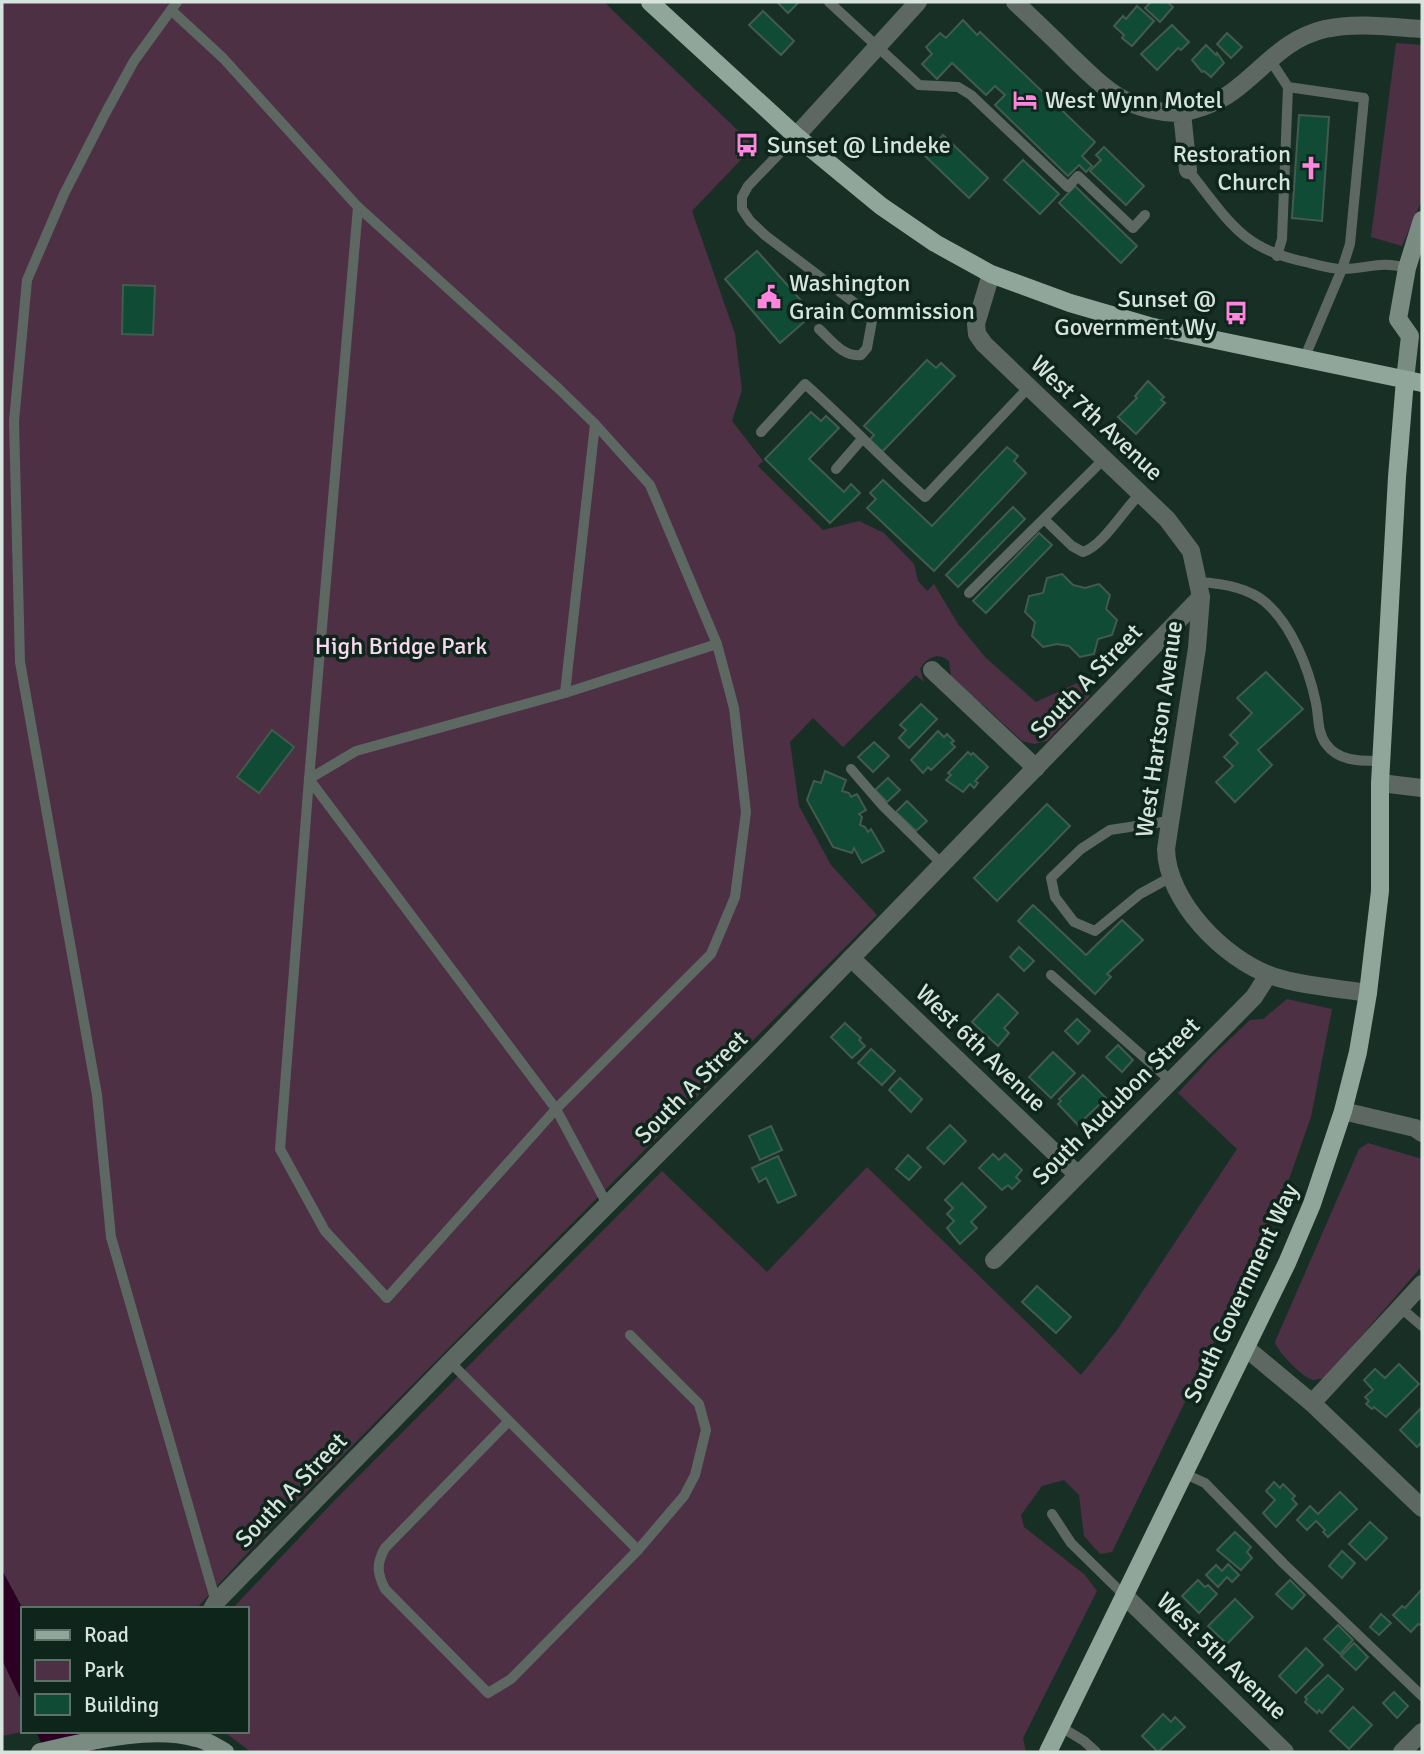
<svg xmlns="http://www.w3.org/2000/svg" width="1424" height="1754" font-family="Signika,sans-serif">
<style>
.green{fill:#4e3045}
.water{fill:#2b0022}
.building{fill:#0f4b35;stroke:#435b4f;stroke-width:2}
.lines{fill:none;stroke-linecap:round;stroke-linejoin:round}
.lane{stroke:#5d6863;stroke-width:10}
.street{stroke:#5d6863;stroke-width:18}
.secondary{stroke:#7a8b82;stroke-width:18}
.primary{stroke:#90a69b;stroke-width:18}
.labels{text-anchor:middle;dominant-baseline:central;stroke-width:7;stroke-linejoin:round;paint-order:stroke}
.poi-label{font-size:24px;fill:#d6e4dd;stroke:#0e251b;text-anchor:start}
.street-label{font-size:24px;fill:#d6e4dd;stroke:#0e251b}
.park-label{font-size:24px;fill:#f9d7ee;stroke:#0e251b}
</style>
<rect width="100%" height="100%" fill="#182f25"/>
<g class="green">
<path d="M2,2H604L754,146L692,211L735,334L742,390L732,421L763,461L758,466L823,530L859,521L884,533L914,564L918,581L927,591L934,584L958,624L986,658L1036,702L1077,683L1090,696L1047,741L1034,744L1022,741L982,704L968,700L952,683L949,661C938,651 926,658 920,669L924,682L916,675L843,747L813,718L790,742L799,806L831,865L877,915L264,1535L196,1609H23V1731H26L2,1736Z"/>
<polygon points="1396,43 1422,45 1422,200 1402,246 1371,237"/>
<polygon points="1287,999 1332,1009 1311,1117 1277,1213 1112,1552 1100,1554 1084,1536 1079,1495 1064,1480 1042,1486 1021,1515 1024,1527 1085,1575 1097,1591 1023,1738 1026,1752 251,1752 223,1731 247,1731 247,1609 232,1609 333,1502 662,1171 767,1272 867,1167 1081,1375 1117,1330 1237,1149 1178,1093 1213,1055 1250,1020 1263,1019"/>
<path d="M1368,1143L1422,1159V1266L1325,1378C1324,1378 1314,1380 1313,1380C1303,1378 1277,1351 1275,1342L1359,1149Z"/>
</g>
<g class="water">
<polygon points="2,1570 23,1609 23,1704 2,1660"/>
<polygon points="36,1731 88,1731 99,1752 45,1752"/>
</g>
<g class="building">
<polygon points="777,2 799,2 788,13"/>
<polygon points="1151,2 1167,2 1173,7 1160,22 1145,8"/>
<polygon points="1137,6 1154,21 1132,46 1122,38 1124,35 1114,26 1123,16 1126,19"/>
<polygon points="763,11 794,41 781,55 749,25"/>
<polygon points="963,20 977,35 980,32 1095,142 1082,156 1092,166 1086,172 1079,165 1068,176 995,105 1005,95 995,86 986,95 952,63 937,79 922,64 932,54 926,47 940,33 946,38"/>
<polygon points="1172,25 1189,42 1181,50 1178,48 1157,70 1141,54"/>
<polygon points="1227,33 1242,47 1231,58 1217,44"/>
<polygon points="1206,45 1216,55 1217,53 1224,63 1211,77 1204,71 1202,72 1192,60"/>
<polygon points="1299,115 1329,117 1322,221 1292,218"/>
<polygon points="943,135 988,178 969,198 924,155"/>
<polygon points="1104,147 1144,186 1126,205 1090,171 1101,160 1096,155"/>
<polygon points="1023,160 1059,194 1040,214 1004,180"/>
<polygon points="1075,186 1137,246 1121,263 1059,203"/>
<polygon points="757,251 813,314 780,343 725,279"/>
<polygon points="123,285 155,286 153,335 122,334"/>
<polygon points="927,360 936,368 941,363 955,376 881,453 869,441 874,435 864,426"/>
<polygon points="1148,381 1164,397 1161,400 1165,403 1136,434 1118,417 1137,398 1135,396"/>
<polygon points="811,412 821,421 826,416 839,428 809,459 844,492 851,484 860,493 830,523 765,459"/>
<polygon points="1007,447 1018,456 1014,461 1026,473 934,571 867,508 876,499 870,493 883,480 932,526"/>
<polygon points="1013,507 1025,519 958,587 946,575"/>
<polygon points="1039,533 1052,545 986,613 973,601"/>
<polygon points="1062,574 1073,585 1085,588 1099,584 1110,595 1106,609 1117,620 1112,635 1098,639 1094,654 1080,657 1069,646 1057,644 1043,647 1032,636 1035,622 1025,612 1029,596 1043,593 1047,578"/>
<polygon points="1266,672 1303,709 1258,750 1272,765 1235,802 1216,782 1233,766 1224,757 1238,743 1230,735 1252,713 1237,698"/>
<polygon points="921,704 937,719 909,748 899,738 906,730 900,725"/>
<polygon points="272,730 294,747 259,793 237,777"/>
<polygon points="938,731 944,737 947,734 954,741 951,743 955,747 931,770 928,767 923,773 911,760"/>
<polygon points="874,742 889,756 873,772 858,757"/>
<polygon points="968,752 971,755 973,753 988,767 975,781 978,783 974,788 970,784 963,792 946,780 951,775 948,773"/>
<polygon points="825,771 846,780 842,791 849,793 851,797 857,794 866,810 859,814 862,817 860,825 865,827 868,832 871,829 884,851 862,863 854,848 852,853 833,847 807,800 814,781 821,783"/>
<polygon points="888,778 900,790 887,802 875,790"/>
<polygon points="907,801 927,821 916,831 896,812"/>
<polygon points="1047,804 1070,826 997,901 974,878"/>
<polygon points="1033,905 1086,955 1122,920 1143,940 1107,974 1111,977 1095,994 1018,921"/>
<polygon points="1019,947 1034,961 1024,971 1010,957"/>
<polygon points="998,994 1018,1013 1004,1028 1009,1033 998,1046 972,1022"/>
<polygon points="1077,1019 1090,1031 1078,1044 1065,1031"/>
<polygon points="845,1023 861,1038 859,1040 865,1046 852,1058 831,1037"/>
<polygon points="1118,1045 1133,1060 1122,1072 1106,1057"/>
<polygon points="871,1049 895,1071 882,1085 858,1063"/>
<polygon points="1053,1052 1075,1073 1051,1098 1029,1077"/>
<polygon points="1083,1075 1106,1098 1078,1125 1058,1104 1061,1101 1059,1099"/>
<polygon points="900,1078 922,1099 911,1112 889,1090"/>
<polygon points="950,1125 966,1141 944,1164 927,1148"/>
<polygon points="771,1126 782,1150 760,1160 749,1136"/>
<polygon points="993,1154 999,1160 1005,1154 1022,1170 1016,1177 1020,1181 1012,1189 1008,1185 1002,1190 979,1168"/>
<polygon points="908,1155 921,1167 909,1180 896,1169"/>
<polygon points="778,1156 796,1195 778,1203 766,1178 759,1182 752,1168"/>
<polygon points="962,1183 986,1207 971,1222 977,1228 960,1244 947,1228 954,1221 947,1214 953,1208 945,1200"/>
<polygon points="1037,1286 1071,1317 1056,1333 1022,1302"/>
<polygon points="1399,1364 1419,1384 1386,1417 1374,1407 1372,1409 1366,1404 1369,1401 1365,1397 1373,1390 1364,1380 1375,1369 1385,1378"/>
<polygon points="1422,1407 1422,1442 1417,1447 1400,1430"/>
<polygon points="1274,1482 1280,1488 1283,1484 1295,1496 1292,1499 1297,1504 1276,1527 1263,1513 1275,1500 1266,1491"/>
<polygon points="1340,1492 1357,1509 1328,1537 1323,1532 1325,1530 1316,1521 1307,1530 1297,1520 1310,1506 1318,1514"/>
<polygon points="1370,1522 1387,1538 1366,1560 1349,1544"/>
<polygon points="1235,1532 1251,1547 1247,1552 1252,1558 1241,1570 1217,1550"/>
<polygon points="1342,1551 1355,1563 1342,1578 1329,1566"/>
<polygon points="1228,1564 1239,1575 1232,1582 1227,1577 1218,1587 1206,1575 1216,1565 1222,1571"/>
<polygon points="1198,1580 1205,1587 1208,1585 1217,1594 1199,1613 1182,1596"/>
<polygon points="1290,1580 1305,1595 1292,1609 1276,1594"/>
<polygon points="1422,1589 1422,1623 1420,1625 1418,1624 1411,1632 1393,1615 1402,1606 1405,1608"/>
<polygon points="1235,1599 1253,1617 1227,1644 1208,1626"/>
<polygon points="1381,1614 1391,1623 1379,1635 1370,1627"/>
<polygon points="1338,1625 1353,1640 1340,1654 1324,1639"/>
<polygon points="1354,1643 1368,1657 1356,1670 1341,1656"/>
<polygon points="1306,1648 1323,1665 1296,1693 1279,1676"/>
<polygon points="1328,1675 1343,1689 1322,1713 1319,1710 1317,1713 1305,1702 1307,1699 1305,1697"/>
<polygon points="1394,1692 1408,1706 1397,1718 1383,1703"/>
<polygon points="1353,1707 1372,1725 1349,1749 1330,1731"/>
<polygon points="1163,1714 1171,1722 1175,1717 1185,1727 1158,1752 1142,1736"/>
</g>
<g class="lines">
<g class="lane">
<polyline points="177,2 171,10 223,58 358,207 309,779 556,1109 608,1206"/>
<polyline points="829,2 919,85 958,87 971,95 1068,187 1078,176 1133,228 1145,215"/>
<polyline points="171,10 134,61 106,112 64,194 27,280 14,421 20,662 97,1095 111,1237 216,1602"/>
<polyline points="1269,58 1288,87 1282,239 1277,256"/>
<polyline points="1288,87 1364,98 1350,244 1342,269 1304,359"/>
<path d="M796,136L748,186L742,197V209L750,221L766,236L868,313L872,321L867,348L861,355C843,357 832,341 819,329"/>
<path d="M1188,170C1228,219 1240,249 1306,262C1318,265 1331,269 1343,269C1368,269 1380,260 1407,268"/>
<polyline points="358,207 558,388 595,424 650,485 717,644 734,708 746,812 735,897 711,954 556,1109 387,1298 325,1231 280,1149 309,779 356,751 565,693 717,644"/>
<path d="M761,432L805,384C846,420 883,460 925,497L1029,387"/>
<polyline points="836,469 862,439"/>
<path d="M1044,519L1072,546L1083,552C1103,546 1124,509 1141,493"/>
<path d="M1198,582C1220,583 1247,587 1265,602C1292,625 1309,669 1316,703C1319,717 1317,732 1326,744C1339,762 1361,761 1381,761"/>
<polyline points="969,593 1105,458"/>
<polyline points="565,693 595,424"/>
<polyline points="851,769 883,806 942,864"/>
<polyline points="1169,821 1110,830 1081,849 1051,878 1055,897 1074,922 1095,931 1140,894 1171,877"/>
<polyline points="1051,975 1171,1081"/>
<polyline points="1401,1308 1422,1326"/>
<polyline points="450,1362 638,1550"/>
<path d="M508,1422L385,1548C376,1564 377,1573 385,1589L488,1693L511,1679L638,1550L684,1496L695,1475L706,1430L699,1404L630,1335"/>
<polyline points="1183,1473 1205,1483 1284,1564 1422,1696"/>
<polyline points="1052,1514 1071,1543 1124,1595"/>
<polyline points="1061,1727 1084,1741 1096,1752"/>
</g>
<g class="street">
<path d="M1015,2C1034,20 1052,37 1070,55C1107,91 1129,113 1182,113L1188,170"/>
<path d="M1182,113C1200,108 1217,103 1232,92C1264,69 1283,39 1325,29C1356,22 1391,27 1422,29"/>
<polyline points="796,136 918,2"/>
<path d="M991,274L976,324L977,334L984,344L1167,519L1191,551L1201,597L1197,648L1166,849C1167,901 1224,959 1272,976C1302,986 1336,988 1368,993"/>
<polyline points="932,670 1036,768"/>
<polyline points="1380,783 1422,788"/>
<polyline points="851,958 1077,1174"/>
<polyline points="1343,1111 1415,1128 1422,1133"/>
<polyline points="994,1260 1254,997 1268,975"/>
<polyline points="1246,1348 1312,1403 1422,1508"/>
<polyline points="1312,1403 1422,1284"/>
<polyline points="1124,1595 1285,1752"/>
<polyline points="212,1609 216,1602 450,1362 765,1047 1201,597"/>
<polyline points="1402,1752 1422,1732"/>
</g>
<g class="secondary">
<polyline points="1405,380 1410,336 1398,319 1407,268 1422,220"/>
<path d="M40,1752C86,1742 150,1725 196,1738C206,1740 216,1747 225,1752"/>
</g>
<g class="primary">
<polyline points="650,2 796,136 881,206 935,243 991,274 1070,303 1149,326 1422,383"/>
<polyline points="1048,1752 1287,1263 1312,1204 1343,1111 1358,1052 1368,993 1380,891 1380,783 1397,477 1405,380"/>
</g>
</g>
<defs>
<g id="hotel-bare" transform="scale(1.89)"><path d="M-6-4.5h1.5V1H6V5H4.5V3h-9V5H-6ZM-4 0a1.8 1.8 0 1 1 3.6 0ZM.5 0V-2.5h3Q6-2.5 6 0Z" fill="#ff85df" stroke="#0e251b" stroke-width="2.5" paint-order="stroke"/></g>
<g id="bus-bare" transform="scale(1.89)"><path d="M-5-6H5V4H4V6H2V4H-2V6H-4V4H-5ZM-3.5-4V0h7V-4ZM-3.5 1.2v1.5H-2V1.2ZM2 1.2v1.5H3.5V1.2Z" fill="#ff85df" stroke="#0e251b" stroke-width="2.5" paint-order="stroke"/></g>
<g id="church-bare" transform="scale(1.89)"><path d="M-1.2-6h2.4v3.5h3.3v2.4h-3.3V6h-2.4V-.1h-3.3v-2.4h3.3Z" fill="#ff85df" stroke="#0e251b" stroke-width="2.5" paint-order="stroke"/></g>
<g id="civic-bare" transform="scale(1.89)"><path d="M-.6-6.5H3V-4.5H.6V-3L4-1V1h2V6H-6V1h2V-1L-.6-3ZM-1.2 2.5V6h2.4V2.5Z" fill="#ff85df" stroke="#0e251b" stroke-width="2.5" paint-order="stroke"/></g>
</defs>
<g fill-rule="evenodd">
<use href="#hotel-bare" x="1025" y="100"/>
<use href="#bus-bare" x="747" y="145"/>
<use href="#church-bare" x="1311" y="168"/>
<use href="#civic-bare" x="769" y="297"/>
<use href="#bus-bare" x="1236" y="313"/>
</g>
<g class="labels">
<g class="poi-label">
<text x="1045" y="100">West Wynn Motel</text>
<text x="767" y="145">Sunset @ Lindeke</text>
<text x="1291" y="154" text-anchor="end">Restoration<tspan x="1291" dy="28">Church</tspan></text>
<text x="789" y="283">Washington<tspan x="789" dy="28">Grain Commission</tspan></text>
<text x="1216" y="299" text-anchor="end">Sunset @<tspan x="1216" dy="28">Government Wy</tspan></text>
</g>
<g class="street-label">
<text transform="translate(1097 418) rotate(43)">West 7th Avenue</text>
<text transform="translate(1086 681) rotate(-46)">South A Street</text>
<text transform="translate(1159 729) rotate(-82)">West Hartson Avenue</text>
<text transform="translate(981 1048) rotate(44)">West 6th Avenue</text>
<text transform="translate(691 1087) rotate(-45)">South A Street</text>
<text transform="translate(1116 1101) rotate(-45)">South Audubon Street</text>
<text transform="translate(1241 1293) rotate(-65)">South Government Way</text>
<text transform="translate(291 1490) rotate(-46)">South A Street</text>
<text transform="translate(1222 1656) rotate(44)">West 5th Avenue</text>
</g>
<g class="park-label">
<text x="401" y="646">High Bridge Park</text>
</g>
</g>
<rect width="1424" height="1754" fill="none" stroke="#d6e4dd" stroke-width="7"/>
<rect x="21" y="1607" width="228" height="126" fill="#0e251b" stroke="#5e7169" stroke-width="2"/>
<rect x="35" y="1630" width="35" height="10" fill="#90a69b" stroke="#5e7169" stroke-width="2"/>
<text x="84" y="1642" font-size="21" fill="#d6e4dd">Road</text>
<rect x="35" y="1660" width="35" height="21" fill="#4e3045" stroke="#5e7169" stroke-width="2"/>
<text x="84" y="1677" font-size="21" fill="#d6e4dd">Park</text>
<rect x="35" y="1694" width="35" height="21" fill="#0f4b35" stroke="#5e7169" stroke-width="2"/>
<text x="84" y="1712" font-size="21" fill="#d6e4dd">Building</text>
</svg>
